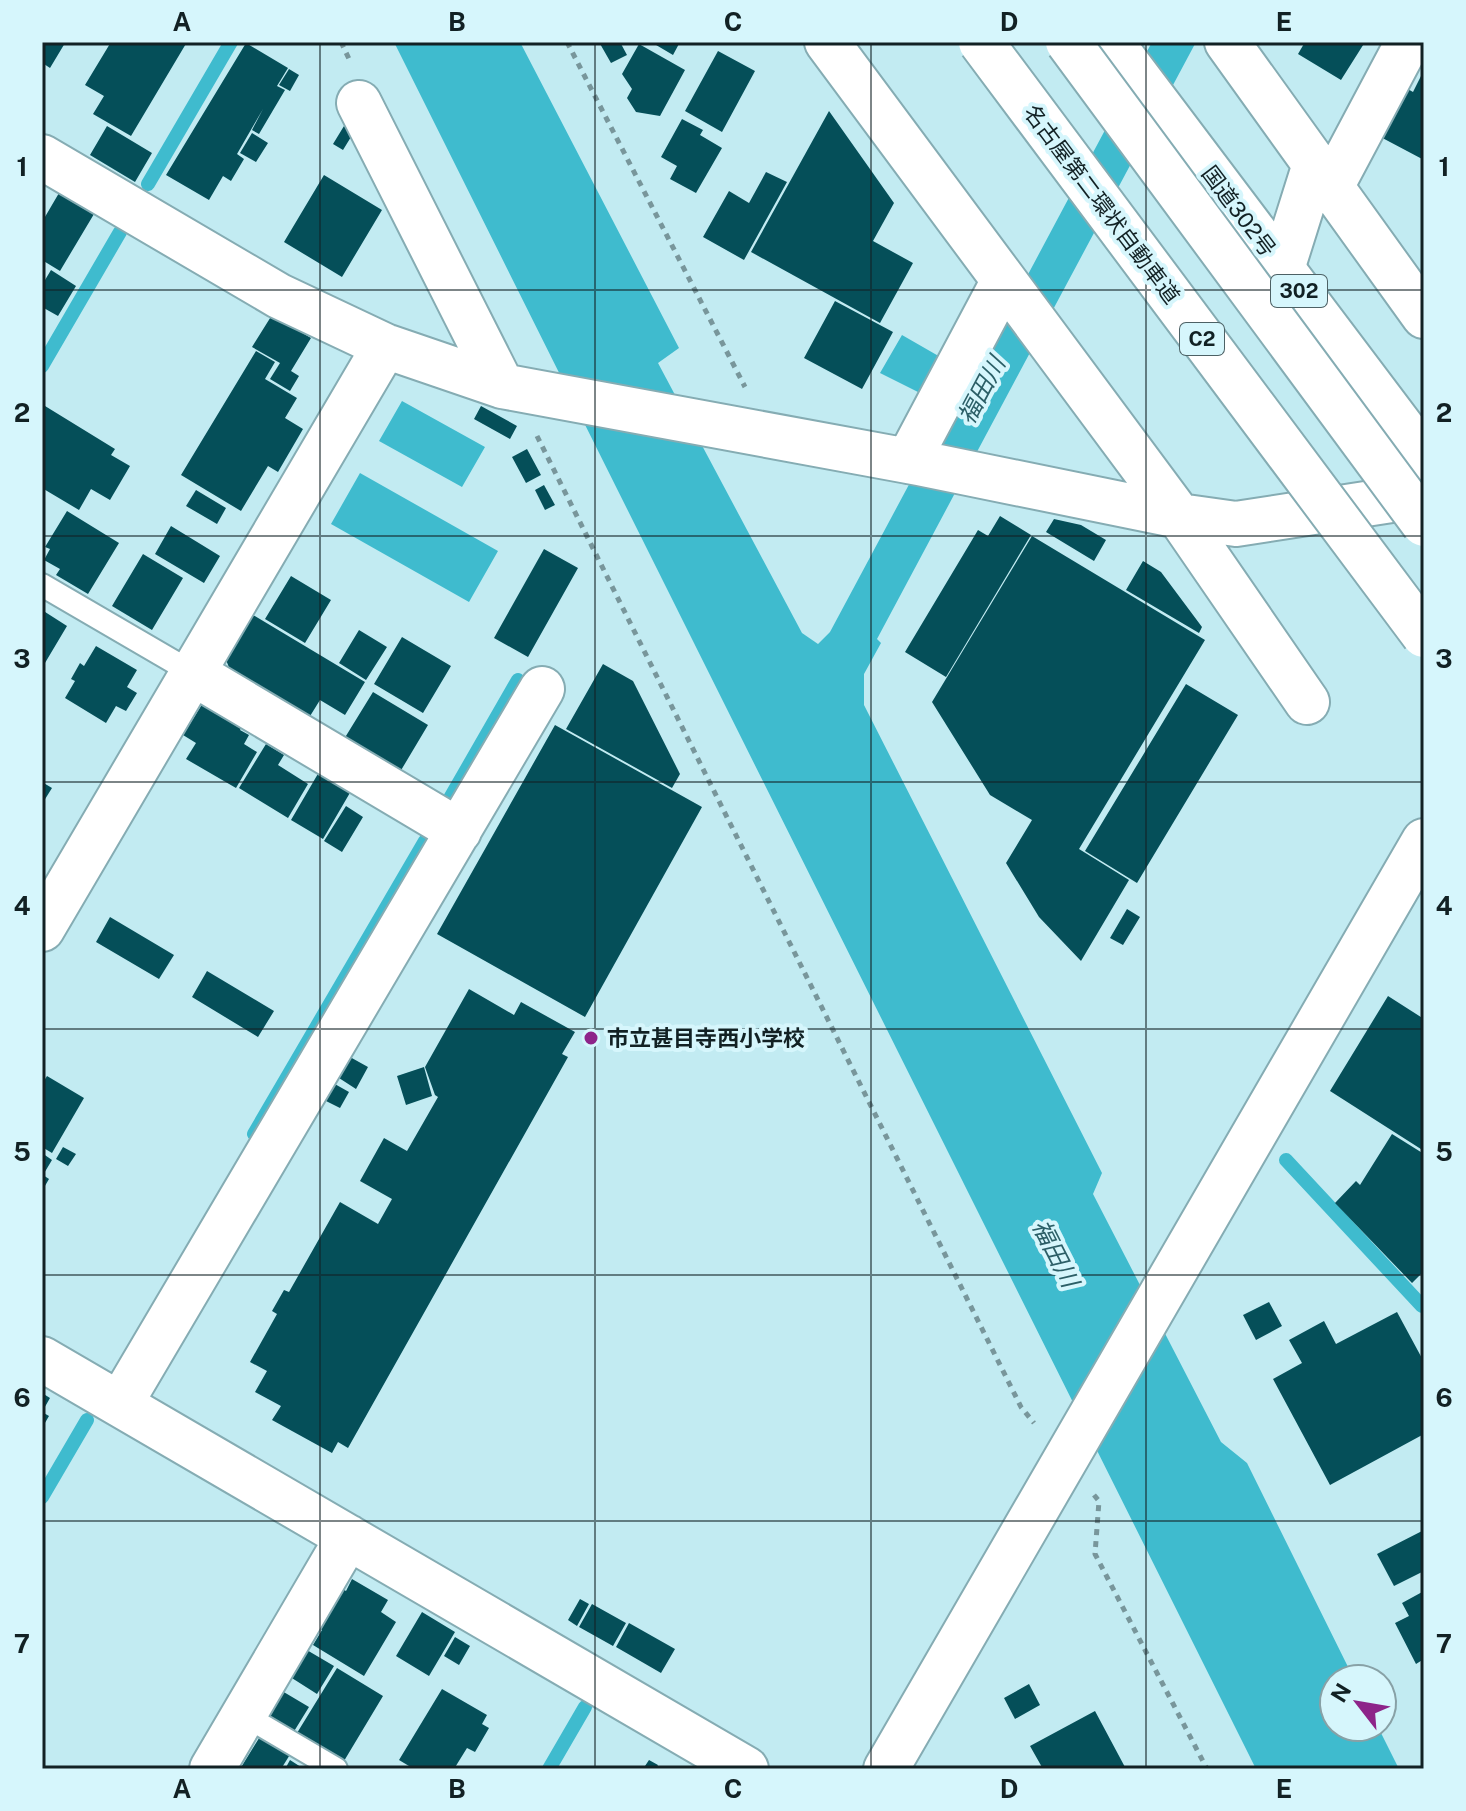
<svg xmlns="http://www.w3.org/2000/svg" width="1466" height="1811" viewBox="0 0 1466 1811" font-family="'Public Sans','Noto Sans JP',sans-serif">
	<rect width="100%" height="100%" fill="#c2ebf2"/>
	<path fill="#3fbbce" d="M394 42H520L679 348 658 363 802 633 818 644 830 632 950 408 880 373 902 335 942 358 977 370 1152 42H1196L877 639 881 643 864 674V705L1102 1173 1093 1194 1221 1442 1247 1463 1354 1679H1334V1727H1378L1399 1769H1256Z
		M402 401 485 447 462 487 379 441Z
		M360 473 498 551 469 602 331 524Z"/>
	<g fill="none" stroke-linecap="round" stroke-linejoin="round">
		<path stroke="#3fbbce" stroke-width="14" d="M148 184 231 42
			M42 366 120 232
			M449 800 518 680
			M254 1134 425 841
			M1286 1160 1422 1306
			M42 1497 87 1420
			M549 1769 585 1707"/>
	</g>
	<path fill="#054f59" d="M42 42 65 43 50 68 44 64 42 67Z
		M111 42H187L131 136 93 114 104 96 85 85Z
		M599 42H620L627 55 611 63Z
		M651 42H680L673 55Z
		M1305 42H1365L1341 80 1298 54Z
		M246 43 288 68 277 86 285 90 259 134 252 130 263 109 237 154 244 159 231 181 223 176 209 200 166 175Z
		M639 44 685 70 660 116 636 112 627 98 632 89 622 74Z
		M718 51 755 71 722 132 685 111Z
		M289 69 299 75 290 91 279 85Z
		M1424 70V160L1373 133 1399 84 1413 92Z
		M829 111 894 203 873 241 913 263 880 323 751 252Z
		M682 119 703 130 700 135 722 148 696 193 670 179 677 166 661 157Z
		M107 126 152 153 135 182 90 155Z
		M344 126 354 132 343 150 333 144Z
		M252 133 268 143 256 162 240 153Z
		M766 172 787 182 744 260 703 237 729 191 749 203Z
		M324 175 382 210 342 277 284 242Z
		M59 193 94 214 60 271 42 260V222Z
		M51 270 76 286 58 316 42 307V285Z
		M835 301 893 332 862 389 804 358Z
		M272 315 311 338 291 371 299 376 290 391 270 379 280 363 252 347Z
		M256 351 275 362 265 379 297 398 285 418 303 429 278 472 268 466 241 511 181 475Z
		M45 406 115 449 111 455 130 466 110 500 91 489 79 510 42 488V411Z
		M481 406 517 426 510 439 474 419Z
		M527 449 541 475 526 483 512 457Z
		M544 485 555 505 545 510 535 490Z
		M196 490 226 508 217 524 186 506Z
		M67 511 119 543 88 594 56 575 60 569 44 560 50 549 45 547Z
		M1000 516 1031 535 946 677 905 652 978 530 988 536Z
		M1054 519 1081 525 1106 540 1094 561 1046 532Z
		M171 526 220 556 204 583 155 554Z
		M1032 536 1205 640 1079 849 1129 880 1081 961 1039 917 1006 863 1032 820 990 795 932 702Z
		M544 549 578 568 528 657 494 638Z
		M143 554 183 578 152 630 112 606Z
		M1143 561 1161 572 1202 627 1199 633 1126 590Z
		M291 576 331 600 305 643 265 619Z
		M42 610 67 626 42 668Z
		M253 615 365 682 345 715 320 700 307 721 233 677 226 660Z
		M359 630 387 647 366 680 339 663Z
		M402 637 451 666 423 713 374 684Z
		M96 646 137 670 127 687 137 693 126 711 116 706 106 723 65 698 75 681 71 679 80 663 84 666Z
		M603 664 633 681 680 774 672 788 566 729Z
		M1186 684 1238 715 1137 883 1085 851Z
		M373 692 428 725 397 777 341 744Z
		M215 703 245 721 240 730 249 735 244 744 257 752 236 788 186 759 196 743 183 735 201 706Z
		M555 725 702 807 585 1017 437 934Z
		M266 744 284 755 278 765 308 784 288 818 239 788Z
		M319 772 351 791 323 839 291 820Z
		M42 782 52 788 42 804Z
		M346 806 363 817 342 852 324 841Z
		M1127 909 1140 917 1123 945 1110 938Z
		M110 917 174 955 159 979 96 942Z
		M207 971 274 1011 258 1037 192 997Z
		M469 989 514 1015 521 1002 575 1032 562 1054 568 1057 348 1448 338 1442 332 1453 272 1420 281 1406 255 1392 267 1371 250 1362 277 1314 272 1311 284 1290 289 1292 340 1202 378 1224 392 1199 360 1181 384 1138 407 1151 438 1097 435 1095 425 1067Z
		M1388 996 1424 1019V1151L1330 1091Z
		M350 1057 368 1067 356 1089 339 1078Z
		M424 1067 432 1096 406 1105 397 1076Z
		M47 1076 84 1098 52 1153 42 1147V1084Z
		M333 1083 349 1092 340 1108 324 1100Z
		M1392 1134 1424 1154V1271L1412 1283 1335 1203 1356 1181 1360 1185Z
		M63 1147 76 1154 68 1166 56 1159Z
		M42 1153 52 1160 43 1175 49 1179 42 1191Z
		M1269 1302 1282 1326 1256 1340 1243 1315Z
		M1397 1312 1424 1362V1434L1330 1485 1273 1379 1302 1363 1289 1340 1324 1321 1336 1344Z
		M42 1393 50 1398 42 1412 49 1416 42 1428Z
		M1424 1530V1571L1394 1586 1377 1554Z
		M352 1579 388 1600 381 1612 396 1622 364 1676 313 1645 322 1630 314 1625 338 1586 346 1591Z
		M1424 1591V1659L1416 1664 1395 1623 1409 1616 1402 1603Z
		M580 1599 589 1604 577 1626 568 1620Z
		M592 1604 626 1623 613 1646 579 1627Z
		M422 1612 455 1632 429 1676 396 1656Z
		M629 1623 675 1649 661 1673 616 1647Z
		M455 1637 470 1646 459 1665 444 1656Z
		M300 1646 334 1666 317 1694 284 1673Z
		M337 1668 383 1696 344 1761 297 1733Z
		M1029 1684 1040 1705 1015 1719 1004 1698Z
		M277 1688 309 1707 293 1733 261 1714Z
		M442 1689 487 1715 482 1724 489 1728 475 1752 467 1748 454 1769H414L399 1760Z
		M1095 1711 1126 1769H1043L1030 1746Z
		M261 1735 291 1753 281 1769H240Z
		M290 1760 304 1769H285Z
		M649 1760 658 1765 656 1769H643Z"/>
	<g fill="none" stroke-linecap="round" stroke-linejoin="round">
		<g stroke="#85acb3" stroke-width="26">
			<path id="lane" d="M42 585 193 673
				M244 1715 336 1769"/>
		</g>
		<g stroke="#85acb3" stroke-width="48">
			<path id="street" d="M827 42 1179 516 1307 702
				M1227 42 1424 316
				M359 103 502 386
				M42 157 279 296 385 346 502 386 919 463 1179 516 1236 524 1424 495
				M1331 187 1408 42
				M1282 269 1315 164
				M908 461 1003 282
				M193 673 459 831
				M42 929 385 346
				M42 1359 746 1769
				M120 1404 542 689
				M212 1769 348 1537"/>
		</g>
		<g stroke="#85acb3" stroke-width="48">
			<path id="secondary" d="M886 1769 1424 841"/>
		</g>
		<g stroke="#85acb3" stroke-width="48">
			<path id="highway" d="M1111 42 1424 457"/>
		</g>
		<path stroke="#78969b" stroke-width="5" stroke-dasharray="6 6" stroke-linecap="butt" d="M341 42 351 63
			M567 42 745 387
			M537 436 1021 1407 1034 1423
			M1094 1495 1099 1501 1095 1554 1207 1769"/>
		<use href="#lane" stroke="#fff" stroke-width="22"/>
		<use href="#street" stroke="#fff" stroke-width="44"/>
		<use href="#secondary" stroke="#fff" stroke-width="44"/>
		<use href="#highway" stroke="#fff" stroke-width="44"/>
		<g stroke="#85acb3" stroke-width="48" stroke-linecap="butt">
			<path id="highway-bridge" d="M981 42 1424 635
				M1068 42 1424 524"/>
		</g>
		<use href="#highway-bridge" stroke="#fff" stroke-width="44"/>
	</g>
	<path fill="none" stroke="#122124" stroke-width="2" stroke-opacity="0.55" d="M320 42V1769M595 42V1769M871 42V1769M1146 42V1769M42 290H1424M42 536H1424M42 782H1424M42 1029H1424M42 1275H1424M42 1521H1424"/>
	<circle fill="#8d2489" stroke="#d6f6fc" stroke-width="3" cx="591" cy="1038" r="8"/>
	<g text-anchor="middle" dominant-baseline="central" stroke-width="8" stroke-linejoin="round" paint-order="stroke">
		<g fill="#d6f6fc" stroke="#4d6165" stroke-width="2">
			<rect x="1271" y="275" width="56" height="32" rx="6"/>
			<rect x="1180" y="323" width="44" height="32" rx="6"/>
		</g>
		<g font-size="20" font-weight="bold" fill="#122124">
			<text x="1299" y="291">302</text>
			<text x="1202" y="339">C2</text>
		</g>
		<g font-size="22" fill="#122124" stroke="#d6f6fc">
			<text transform="translate(1102 204) rotate(53)">名古屋第二環状自動車道</text>
			<text transform="translate(1239 211) rotate(53)">国道302号</text>
		</g>
		<g font-size="22" font-weight="bold" fill="#122124" stroke="#d6f6fc" text-anchor="start">
			<text x="607" y="1038">市立甚目寺西小学校</text>
		</g>
		<g font-size="24" font-style="italic" fill="#2c5f67" stroke="#d6f6fc">
			<text transform="translate(981 390) rotate(-62)">福田川</text>
			<text transform="translate(1056 1253) rotate(63)">福田川</text>
		</g>
	</g>
	<rect width="1466" height="1811" fill="none" stroke="#d6f6fc" stroke-width="88"/>
	<g transform="translate(1358 1703) rotate(301)"><circle r="38" fill="#d6f6fc" stroke="#88a1a6" stroke-width="2"/>
	<path d="M0-6L14 30L0 20L-14 30Z" fill="#8d2489"/>
	<text y="-12" font-size="22" font-weight="bold" text-anchor="middle" fill="#122124">N</text>
	</g>
	<rect x="44" y="44" width="1378" height="1723" fill="none" stroke="#122124" stroke-width="3"/>
	<g font-size="26" text-anchor="middle" font-weight="bold" fill="#122124">
		<text x="182" y="31">A</text>
		<text x="457" y="31">B</text>
		<text x="733" y="31">C</text>
		<text x="1009" y="31">D</text>
		<text x="1284" y="31">E</text>
		<text x="22" y="176">1</text>
		<text x="1444" y="176">1</text>
		<text x="22" y="422">2</text>
		<text x="1444" y="422">2</text>
		<text x="22" y="668">3</text>
		<text x="1444" y="668">3</text>
		<text x="22" y="915">4</text>
		<text x="1444" y="915">4</text>
		<text x="22" y="1161">5</text>
		<text x="1444" y="1161">5</text>
		<text x="22" y="1407">6</text>
		<text x="1444" y="1407">6</text>
		<text x="22" y="1653">7</text>
		<text x="1444" y="1653">7</text>
		<text x="182" y="1798">A</text>
		<text x="457" y="1798">B</text>
		<text x="733" y="1798">C</text>
		<text x="1009" y="1798">D</text>
		<text x="1284" y="1798">E</text>
	</g>
</svg>
